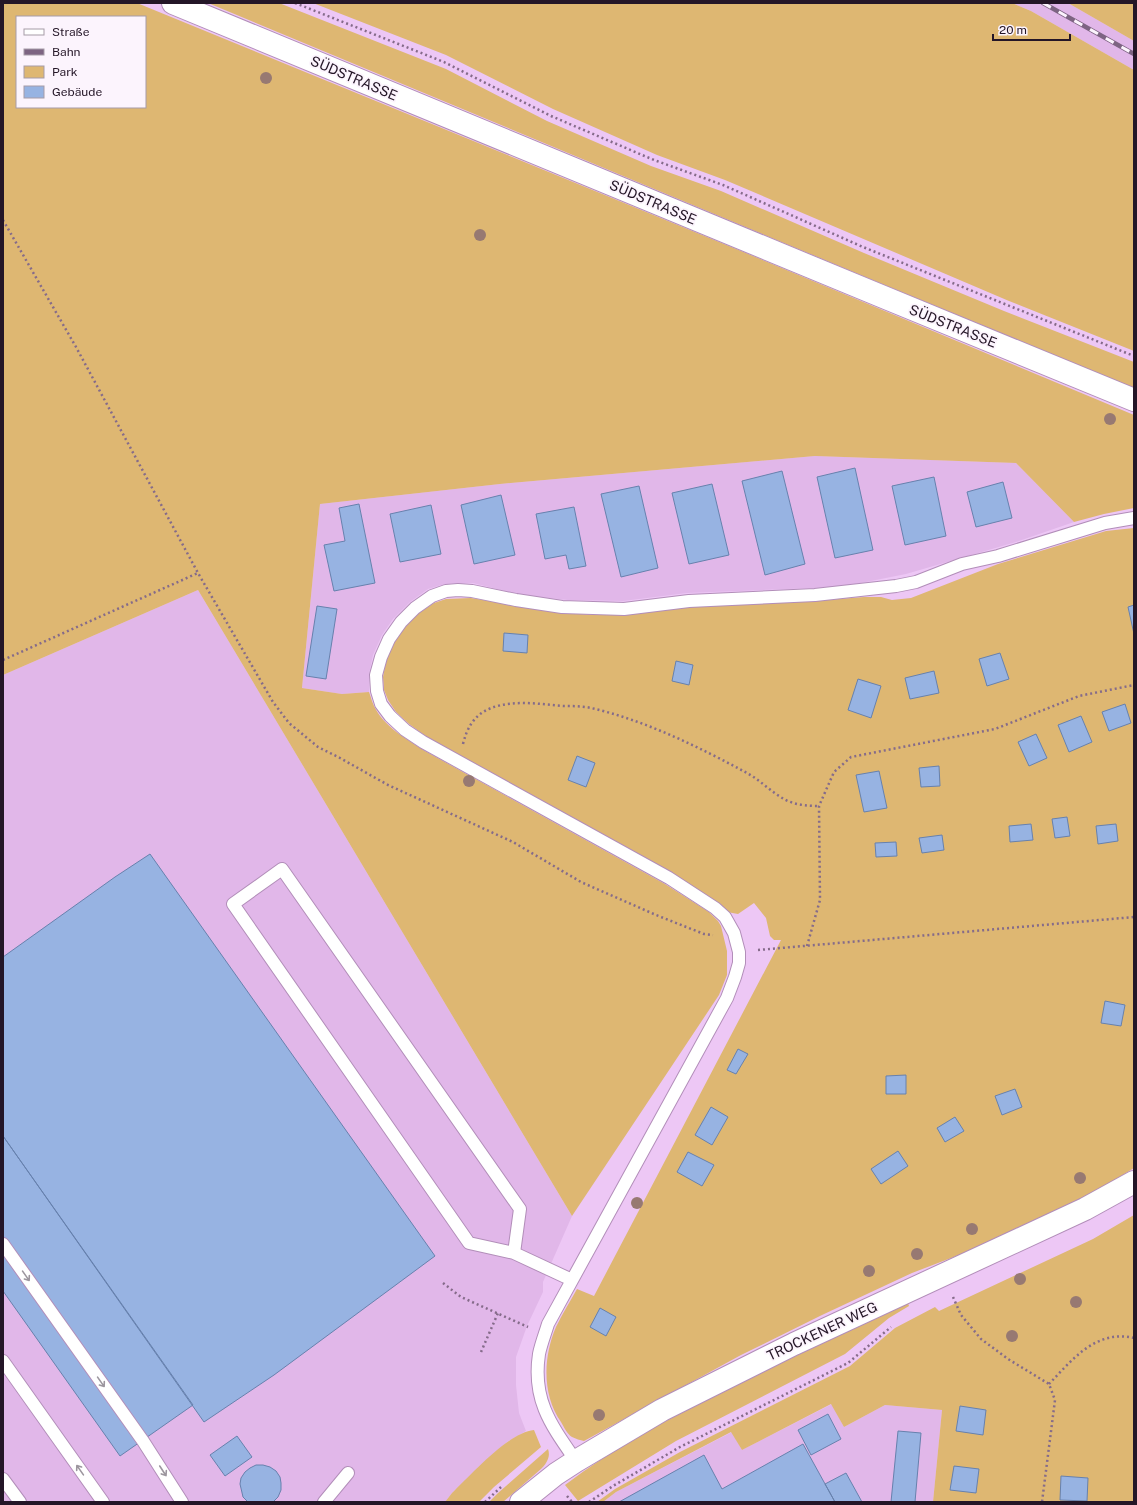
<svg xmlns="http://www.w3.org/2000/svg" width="1137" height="1505" viewBox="0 0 1137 1505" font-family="'Public Sans',sans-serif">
	<rect width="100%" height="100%" fill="#edc7f5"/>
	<path fill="#e1b7e9" d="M1012 3H1068L1134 41V70L1031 11Z
		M815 456 1016 463 1074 522 1016 542 906 574 841 587 687 593 623 601 568 600 521 595 473 583H454L441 585 428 589 410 602 393 619 382 635 373 655 369 674V692L342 694 302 688 320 504 500 484Z
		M198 590 572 1216 543 1282V1292L527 1326 516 1357V1385L519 1413 526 1431 507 1442 452 1493 445 1502H3V675Z
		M832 1404 844 1427 885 1405 942 1410 933 1502H603L616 1492 732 1432 742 1450Z"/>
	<path fill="#deb772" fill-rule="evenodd" d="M3 3H137L746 253 1134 415V508L1104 514 1074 522 1016 463 815 456 500 484 320 504 302 688 342 694 369 692C371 697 372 702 374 706 384 727 407 739 425 751L665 884 709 912 718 921 721 926 727 951V975L719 995 572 1216 198 590 3 675ZM17 17H145V107H17Z
		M208 3H279L446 69 547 121 651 166 721 191 864 253 1004 311 1134 362V388L887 286Z
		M313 3H1012L1031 11 1134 70V351L1009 301 725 180 657 155 553 109 446 55Z
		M1068 3H1134V41Z
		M1134 528V1168L1081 1201 985 1245 912 1273 822 1315 741 1355 584 1441C580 1440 576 1439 572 1437 567 1434 564 1427 561 1422 542 1395 543 1357 556 1327 562 1314 570 1302 577 1289L594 1296 781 940H774L770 936 766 918 754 903 738 914 727 912 720 904 672 873 427 737 409 724 396 712 388 700 384 690 383 677 386 660 393 644 405 627 419 613 434 603 446 599 471 598 560 613 599 615 624 614 689 606 814 601 864 597H881L892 600 911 598 998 564 1106 531Z
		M1134 1215V1502H933L942 1410 885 1405 844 1427 831 1404 742 1450 731 1432 616 1492 603 1502H597L615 1489 680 1452 850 1366 895 1328 935 1307 939 1311 1093 1239Z
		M908 1303 909 1306 889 1318 845 1354 676 1441 578 1501 565 1485C613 1448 668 1419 722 1392 784 1361 846 1332 908 1303Z
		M534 1430 541 1447 494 1487 479 1502H445L452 1493C471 1475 509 1432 534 1430Z
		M548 1449C551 1457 546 1464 541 1469L503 1502H489L498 1493Z"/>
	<path fill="#97b3e2" stroke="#6781ad" d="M855 468 873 550 835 558 817 477Z
		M782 471 805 564 765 575 742 481Z
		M934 477 946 536 905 545 892 486Z
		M1003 482 1012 518 976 527 967 492Z
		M712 484 729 555 689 564 672 493Z
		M639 486 658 568 621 577 601 494Z
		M501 495 515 555 474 564 461 505Z
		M359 504 375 583 334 591 324 545 345 541 339 508Z
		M431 505 441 554 400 562 390 514Z
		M574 507 586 566 569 569 566 555 545 559 536 514Z
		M1134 605V634L1128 607Z
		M317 606 337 609 326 679 306 676Z
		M504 633 528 635 527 653 503 651Z
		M1000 653 1009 679 987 686 979 659Z
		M676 661 693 665 689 685 672 681Z
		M934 671 939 693 910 699 905 678Z
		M858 679 881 686 871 718 848 710Z
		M1125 704 1131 723 1109 731 1102 712Z
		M1081 716 1092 742 1069 752 1058 725Z
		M1036 734 1047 758 1029 766 1018 742Z
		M577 756 595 763 586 787 568 780Z
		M939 766 940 786 921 787 919 768Z
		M879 771 887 808 864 812 856 775Z
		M1067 817 1070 836 1055 838 1052 819Z
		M1031 824 1033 840 1010 842 1009 826Z
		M1116 824 1118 841 1098 844 1096 826Z
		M942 835 944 850 922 853 919 838Z
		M896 842 897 856 876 857 875 843Z
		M150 854 435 1256 274 1375 204 1422 3 1136V957L115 877Z
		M1105 1001 1125 1005 1121 1026 1101 1023Z
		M738 1049 748 1054 736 1074 727 1070Z
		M906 1075V1094H886V1076Z
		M1015 1089 1022 1107 1002 1115 995 1096Z
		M711 1107 728 1117 712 1145 695 1135Z
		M955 1117 964 1131 945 1142 937 1128Z
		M3 1136 193 1405 120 1456 3 1291Z
		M898 1151 908 1166 881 1184 871 1169Z
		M688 1152 714 1165 702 1186 677 1172Z
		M600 1308 616 1317 606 1336 590 1327Z
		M960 1406 986 1410 983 1435 956 1431Z
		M828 1414 841 1439 811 1455 798 1430Z
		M898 1431 921 1433 915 1502H891Z
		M237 1436 252 1457 225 1476 210 1455Z
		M803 1444 835 1502H619L704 1455 722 1489Z
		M256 1465H263L270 1467 276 1471 280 1477 281 1483V1490L278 1497 273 1502H248L243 1497 240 1484 241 1478 245 1472 250 1468Z
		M954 1466 979 1469 976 1493 950 1490Z
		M846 1473 862 1502H835L825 1484Z
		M1061 1476 1088 1478 1087 1501 1060 1500Z"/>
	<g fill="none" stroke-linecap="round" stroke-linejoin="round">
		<g stroke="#b28eb9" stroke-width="14">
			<path id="service" d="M3 1244 143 1441 182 1502
				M514 1253 520 1209 282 869 233 904 469 1243 514 1253 572 1280
				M3 1361 103 1502
				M576 1461C551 1425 532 1400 539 1354 541 1344 545 1334 548 1324L727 998 735 977 739 963V952L734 933 725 917 715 908 669 878 423 742 405 730 390 716 381 704 377 691 376 675 381 657 389 639 401 622 415 608 432 596 446 591 458 590 472 591 516 600 562 607 624 609 689 601 815 595 896 586 916 582 962 564 998 556 1105 523 1134 518
				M3 1479 20 1502
				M324 1502 348 1473"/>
		</g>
		<g stroke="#b28eb9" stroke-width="24">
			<path id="minor" d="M173 3 881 296 1134 400
				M521 1502 556 1474 576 1461 662 1410 794 1344 1085 1209 1134 1182"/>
		</g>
		<path stroke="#856b8a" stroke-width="2.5" stroke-dasharray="2 3" stroke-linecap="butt" d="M295 3 444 62 551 116 654 160 723 185 863 247 1134 356
			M3 220 76 347 198 573 273 702 289 723 318 747 340 758 388 785 513 842 581 882 656 915 704 934 713 935
			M3 660 198 573
			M463 744C471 711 491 704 522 703 536 703 550 705 564 706 573 706 582 706 591 708 644 720 699 747 747 773 760 780 771 792 784 799 794 805 808 806 819 806
			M807 946 820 900 819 806 834 772 851 757 995 729 1079 696 1134 685
			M758 950 1134 917
			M443 1283 461 1297 528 1327
			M953 1297 961 1315 981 1339 1008 1359 1049 1384 1055 1400 1042 1502
			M481 1352 498 1313
			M1049 1384C1072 1360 1096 1329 1134 1338
			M567 1496 572 1502
			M485 1502 501 1487
			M589 1502 613 1486 680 1447 848 1363 891 1327"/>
		<use href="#service" stroke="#fff" stroke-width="12"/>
		<use href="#minor" stroke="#fff" stroke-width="22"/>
		<g stroke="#7d6482" stroke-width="4.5">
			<path id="rail" d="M1043 3 1134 54"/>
		</g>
		<use href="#rail" stroke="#fcf4fd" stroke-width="3" stroke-dasharray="9" stroke-linecap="butt"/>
	</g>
	<g fill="#977972">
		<circle cx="266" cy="78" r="6"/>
		<circle cx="480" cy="235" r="6"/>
		<circle cx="1110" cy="419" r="6"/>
		<circle cx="469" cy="781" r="6"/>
		<circle cx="1080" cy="1178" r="6"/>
		<circle cx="637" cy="1203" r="6"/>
		<circle cx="972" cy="1229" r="6"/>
		<circle cx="917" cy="1254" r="6"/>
		<circle cx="869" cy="1271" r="6"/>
		<circle cx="1020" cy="1279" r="6"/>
		<circle cx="1076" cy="1302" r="6"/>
		<circle cx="1012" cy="1336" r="6"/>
		<circle cx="599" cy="1415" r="6"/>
	</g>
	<defs><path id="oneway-shaft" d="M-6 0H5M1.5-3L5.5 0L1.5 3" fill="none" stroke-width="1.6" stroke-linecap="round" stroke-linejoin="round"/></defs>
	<g stroke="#9c969e">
		<use href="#oneway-shaft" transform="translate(26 1276) rotate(55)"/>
		<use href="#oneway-shaft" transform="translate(101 1382) rotate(55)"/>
		<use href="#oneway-shaft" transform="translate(80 1470) rotate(-125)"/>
		<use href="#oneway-shaft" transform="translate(163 1471) rotate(57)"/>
	</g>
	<g text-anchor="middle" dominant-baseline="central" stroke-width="3.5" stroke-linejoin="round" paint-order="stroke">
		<g font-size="14" fill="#241627" stroke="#fcf4fd">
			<text transform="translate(354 78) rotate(23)">SÜDSTRASSE</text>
			<text transform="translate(653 202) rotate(23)">SÜDSTRASSE</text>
			<text transform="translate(953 326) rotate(22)">SÜDSTRASSE</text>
			<text transform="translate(822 1331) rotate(-25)">TROCKENER WEG</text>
		</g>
	</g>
	<rect width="1137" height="1505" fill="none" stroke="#241627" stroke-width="8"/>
	<rect x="16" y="16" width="130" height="92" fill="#fcf4fd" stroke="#a69ba7"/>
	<rect x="24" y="29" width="20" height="6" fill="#ffffff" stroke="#a69ba7"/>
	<text x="52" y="36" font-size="12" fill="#241627">Straße</text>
	<rect x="24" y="49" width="20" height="6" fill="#7d6482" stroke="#a69ba7"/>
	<text x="52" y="56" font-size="12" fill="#241627">Bahn</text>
	<rect x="24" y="66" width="20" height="12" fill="#deb772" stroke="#a69ba7"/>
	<text x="52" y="76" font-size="12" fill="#241627">Park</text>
	<rect x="24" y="86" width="20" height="12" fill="#97b3e2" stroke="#a69ba7"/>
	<text x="52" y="96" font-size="12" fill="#241627">Gebäude</text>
	<path d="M993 34v6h77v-6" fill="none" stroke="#241627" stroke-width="2"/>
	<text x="999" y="34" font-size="12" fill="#241627" stroke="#fcf4fd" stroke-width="3" paint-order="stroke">20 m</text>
</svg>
